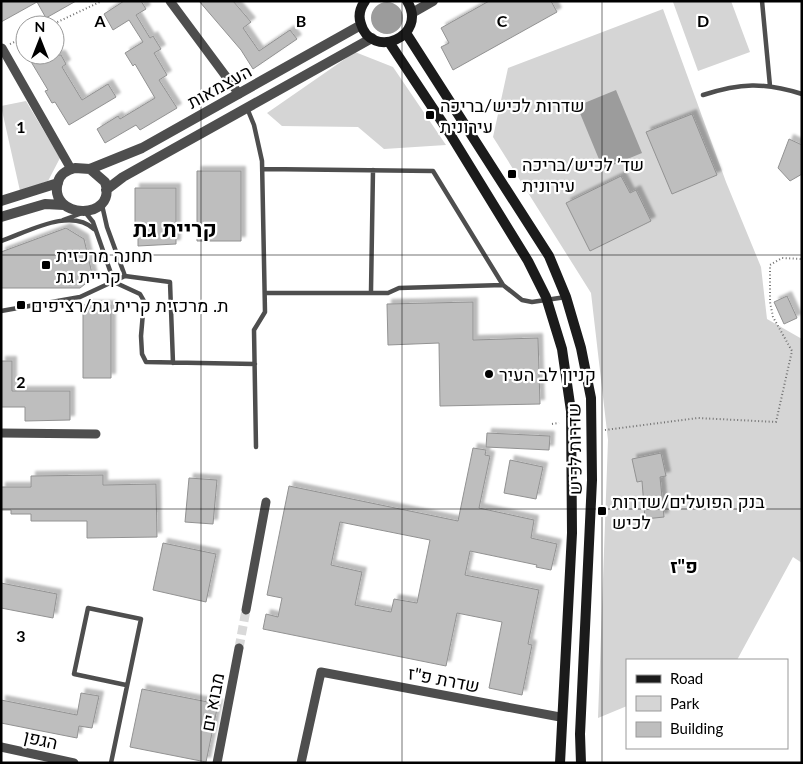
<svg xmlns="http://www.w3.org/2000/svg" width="803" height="764" viewBox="0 0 803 764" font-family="Lato,Heebo,sans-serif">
	<defs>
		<filter id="shadow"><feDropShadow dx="4.5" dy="-4.5" stdDeviation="1" flood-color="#0004"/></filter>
	</defs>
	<rect width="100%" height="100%" fill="#fff"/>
	<path fill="#d5d5d5" d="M731 1 750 52 698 71 673 2Z
		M663 9 726 182 761 267 767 319 802 339V563L793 557 737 660H627V706L598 718 608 440 591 293 493 137 508 68Z
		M355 52 393 67 446 145 384 149 358 127 282 126 267 113Z
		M26 101 60 158 48 181 20 191 1 106Z"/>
	<path fill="#9c9c9c" d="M371 18a16 16 0 1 1 32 0a16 16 0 1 1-32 0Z
		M616 90 642 153 603 169 577 106Z"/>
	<path fill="#bebebe" stroke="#929292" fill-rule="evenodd" filter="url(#shadow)" d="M1 1H76L46 18 37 2 1 22Z
		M124 1H141L146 9 136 15 150 38 153 36 161 49 154 53 167 75 159 80 177 108 140 130 136 125 105 143 97 129 118 116 120 119 155 98 135 64 133 66 125 53 143 42 129 20 113 30 104 14Z
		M199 1H233L251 22 243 28 259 51 290 30 297 39 253 69 241 50Z
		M489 1H551L557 12 453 70 441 47 449 43 441 28Z
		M27 55H61L66 64 62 67 82 100 108 84 116 97 69 125 55 102 52 103 45 91 48 90Z
		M692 114 717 175 672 194 646 132Z
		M789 139 802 145V174L790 181 778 168Z
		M197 171H241V241H197Z
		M621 176 630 193 636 190 651 221 590 251 566 203Z
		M135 188H176V244L138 246V231H135Z
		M66 228 84 239 93 278 80 288H1V252Z
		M787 296 797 318 784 324 774 302Z
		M473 302V340L538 338 540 404 440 406 439 343 388 345 387 304Z
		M83 305H111V378H83Z
		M1 361H12V391H70V420L25 421V407H1Z
		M487 433 550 436 549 450 486 447Z
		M473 448 486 450 485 455 490 456 479 508 534 520 531 538 557 544 551 570 536 567 537 565 470 551 465 575 539 590 528 644 532 645 522 695 489 688 502 622 457 613 446 666 263 629 266 614 278 617 282 598 267 595 289 486 458 521ZM340 522 430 540 417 603 394 599 391 612 355 605 362 572 331 565Z
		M661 453 666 476 660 477 664 517 645 519 642 481 637 482 632 459Z
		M510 460 543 467 536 499 504 493Z
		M103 475V485L156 484 157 537 87 538V521H31V514H11V510H1V487H31V476Z
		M189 478 217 480 213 524 185 522Z
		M163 543 216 554 206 602 153 590Z
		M1 583 57 594 53 618 1 608Z
		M142 689 218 704 206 762 130 747Z
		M81 693 99 696 92 728 79 726 77 738 1 723V700L77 715Z"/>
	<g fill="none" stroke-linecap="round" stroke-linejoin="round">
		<path stroke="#d9d9d9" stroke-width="9" stroke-dasharray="9 4.5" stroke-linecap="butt" d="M239 648 246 610"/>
		<path stroke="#707070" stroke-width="2" stroke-dasharray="1 2.5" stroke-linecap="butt" d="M51 25 102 1
			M10 44 25 37
			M552 424 559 423
			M605 430 698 418 776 422 792 351 773 317 770 302V265L782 258 802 259"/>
		<path stroke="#4e4e4e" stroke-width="4.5" d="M762 1 770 86
			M703 95C740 83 764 82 802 94
			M247 108 254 125 262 161 265 312 254 330 256 447
			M263 169 433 171 503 285 522 300 532 302 566 297
			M102 205 107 227 125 276 170 282 173 363
			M63 220 85 212 93 222 114 282 140 294 144 301 141 336 142 354 146 362 255 364
			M1 241C28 232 70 207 94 229
			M371 291 373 170
			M265 293H388L399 288 503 285
			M1 311 80 297 125 276
			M111 763 141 619 88 608 74 674 126 685"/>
		<path stroke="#4e4e4e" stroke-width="9" d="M170 1 239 94
			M2 48 71 169
			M1 433 96 434
			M246 610 266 502
			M1 747 74 763
			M217 763 239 648
			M301 763 321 672 560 717"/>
		<path stroke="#4e4e4e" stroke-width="10" d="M412 13 433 1
			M75 168 90 169 105 182C118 222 47 219 58 182 60 174 67 170 75 168Z
			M90 169 142 148 361 25
			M106 190 123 177 372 38
			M1 201 58 183
			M1 217 45 204 64 205"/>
		<path stroke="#1b1b1b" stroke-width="10" d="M365 1C360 8 358 16 361 24 371 60 429 37 407 1
			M406 33 549 256 566 297 581 348 591 398 592 480 580 734 581 763
			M389 42 450 134 528 261 546 297 562 349 571 411 572 533 560 763"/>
	</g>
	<path fill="none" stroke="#000" stroke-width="1" stroke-opacity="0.55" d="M201 1V763M402 1V763M602 1V763M1 255H802M1 509H802"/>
	<g fill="#000" stroke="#fff" stroke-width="2">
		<rect x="425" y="110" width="10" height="10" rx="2.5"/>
		<rect x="507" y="169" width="10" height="10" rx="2.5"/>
		<rect x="41" y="260" width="10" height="10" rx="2.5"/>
		<rect x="16" y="300" width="10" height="10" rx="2.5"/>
		<circle cx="489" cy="374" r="5"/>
		<rect x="597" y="506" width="10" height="10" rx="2.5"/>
	</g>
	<g text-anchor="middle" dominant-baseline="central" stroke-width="4.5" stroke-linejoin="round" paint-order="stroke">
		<g font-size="18" fill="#000" stroke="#fff">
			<text transform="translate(219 86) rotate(-29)">העצמאות</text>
			<text transform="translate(574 449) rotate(-91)">שדרות לכיש</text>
			<text transform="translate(444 679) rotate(11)">שדרת פ"ז</text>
			<text transform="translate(212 702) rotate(-79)">מבוא ים</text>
			<text transform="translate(41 739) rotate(13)">הגפן</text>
		</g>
		<g font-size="18" fill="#000" stroke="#fff" text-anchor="start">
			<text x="440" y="105">שדרות לכיש/בריכה<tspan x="440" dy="21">עירונית</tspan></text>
			<text x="522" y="164">שד׳ לכיש/בריכה<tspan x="522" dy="21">עירונית</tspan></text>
			<text x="56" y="255">תחנה מרכזית<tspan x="56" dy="21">קריית גת</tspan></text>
			<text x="31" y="305">ת. מרכזית קרית גת/רציפים</text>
			<text x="499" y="374">קניון לב העיר</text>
			<text x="612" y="501">בנק הפועלים/שדרות<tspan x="612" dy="21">לכיש</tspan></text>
		</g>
		<g font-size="19" font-weight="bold" fill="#000" stroke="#fff">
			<text x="684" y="565">פ"ז</text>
		</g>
		<g font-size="22" font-weight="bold" fill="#000" stroke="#fff">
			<text x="175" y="228">קריית גת</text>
		</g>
	</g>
	<g font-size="16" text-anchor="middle" font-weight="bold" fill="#000" stroke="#fff" stroke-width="4.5" stroke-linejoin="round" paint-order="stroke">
		<text x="100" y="27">A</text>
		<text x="301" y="27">B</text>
		<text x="502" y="27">C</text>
		<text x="703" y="27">D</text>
		<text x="21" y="133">1</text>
		<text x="21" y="388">2</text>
		<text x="21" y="642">3</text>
	</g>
	<rect width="803" height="764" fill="none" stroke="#000000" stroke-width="5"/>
	<rect x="626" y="659" width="162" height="90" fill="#ffffff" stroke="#999999"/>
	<rect x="636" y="675" width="25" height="8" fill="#1b1b1b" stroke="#999999"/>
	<text x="670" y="684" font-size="15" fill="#000000">Road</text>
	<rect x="636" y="696" width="25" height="15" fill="#d5d5d5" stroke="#999999"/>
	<text x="670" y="709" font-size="15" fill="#000000">Park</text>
	<rect x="636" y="722" width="25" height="15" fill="#bebebe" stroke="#999999"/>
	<text x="670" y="734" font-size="15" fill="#000000">Building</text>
	<g transform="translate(40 40)"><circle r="24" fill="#ffffff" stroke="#999999"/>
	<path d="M0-4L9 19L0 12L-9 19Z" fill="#000000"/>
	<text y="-8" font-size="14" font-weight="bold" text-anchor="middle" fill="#000000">N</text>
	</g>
</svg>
